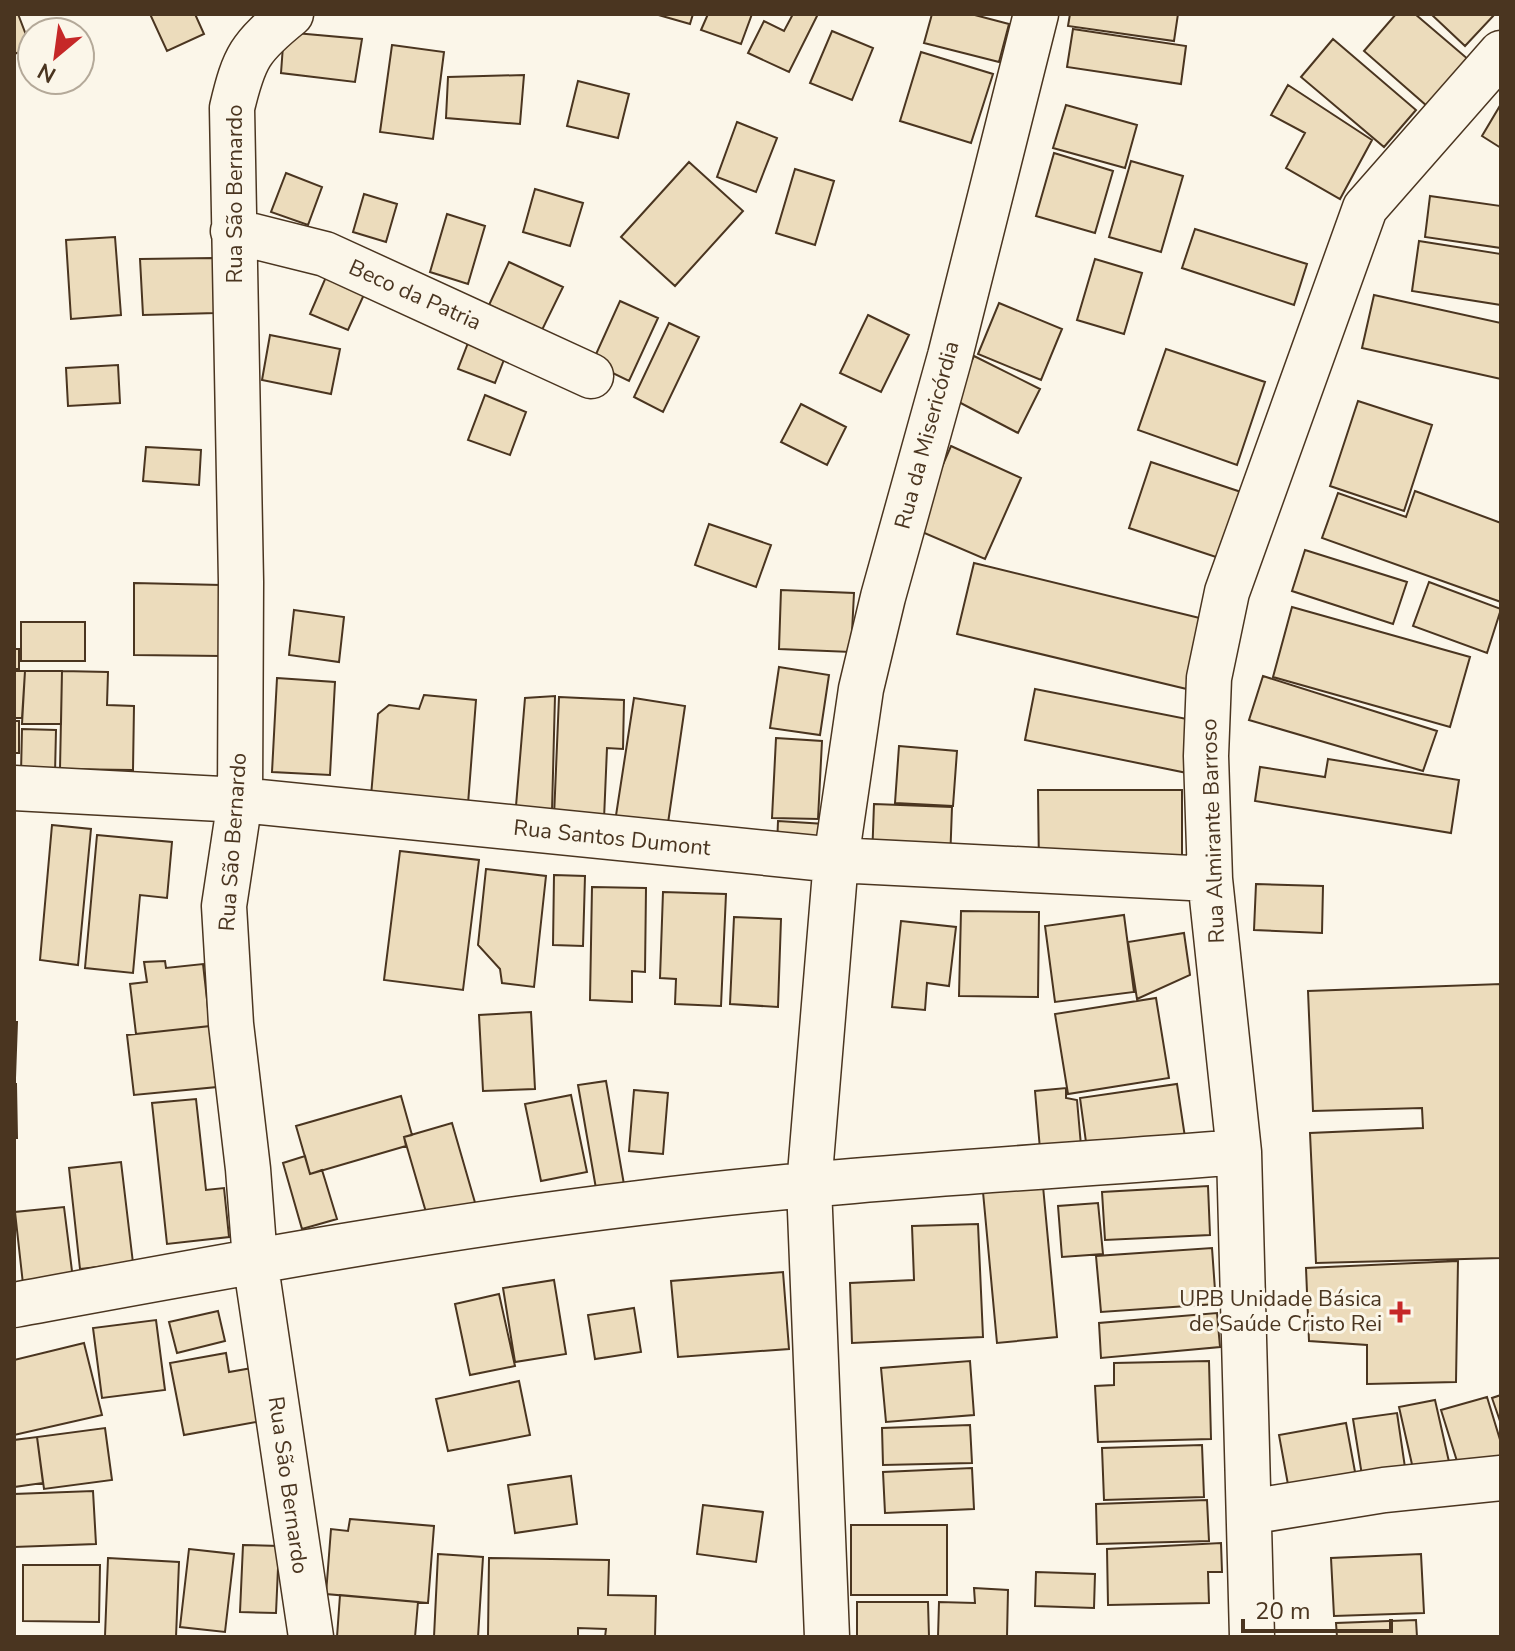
<svg xmlns="http://www.w3.org/2000/svg" width="1515" height="1651" viewBox="0 0 1515 1651" font-family="'Nunito Sans',sans-serif">
	<rect width="100%" height="100%" fill="#fbf6e9"/>
	<path fill="#ecdcbc" stroke="#4a3520" stroke-width="2" d="M14 14H18L31 48 14 54Z
		M150 14H195L204 34 167 51Z
		M655 14H693L690 24Z
		M708 14H752L741 44 701 30Z
		M793 14H818L789 72 748 53 764 21 784 31Z
		M932 14H971L1009 24 999 62 924 43Z
		M1070 14H1178L1174 41 1068 26Z
		M1396 14H1415L1476 66 1435 113 1364 51Z
		M1431 14H1495L1465 46Z
		M1073 29 1186 46 1181 84 1067 67Z
		M832 31 873 48 852 100 810 83Z
		M284 32 362 39 355 82 281 73Z
		M1333 39 1416 110 1384 147 1301 77Z
		M392 45 444 52 433 139 380 132Z
		M921 52 993 74 971 143 900 121Z
		M524 75 520 124 446 118 448 77Z
		M578 81 629 94 618 138 567 126Z
		M1288 85 1372 140 1340 199 1286 168 1305 133 1271 115Z
		M1501 104V148L1482 136Z
		M1066 105 1137 125 1125 168 1053 148Z
		M737 122 777 138 756 192 717 177Z
		M1054 153 1113 171 1095 233 1036 216Z
		M1131 161 1183 176 1161 252 1109 237Z
		M689 162 743 211 675 286 621 237Z
		M795 169 834 181 815 245 776 233Z
		M286 173 322 187 308 225 271 212Z
		M535 189 583 203 570 246 523 232Z
		M364 194 397 204 386 242 353 232Z
		M1430 196 1501 206V248L1425 237Z
		M447 214 485 226 468 284 430 272Z
		M1195 229 1307 264 1294 305 1182 268Z
		M115 237 121 315 71 319 66 240Z
		M1419 241 1501 254V305L1412 291Z
		M213 258 216 313 143 315 140 259Z
		M1095 259 1142 273 1124 334 1077 320Z
		M509 262 563 287 542 330 489 305Z
		M329 270 367 288 348 330 310 314Z
		M1374 295 1501 323V379L1362 348Z
		M620 301 658 318 629 381 592 363Z
		M999 303 1062 329 1041 380 978 354Z
		M868 315 909 335 881 392 840 373Z
		M669 323 699 337 663 412 634 397Z
		M473 330 510 344 495 383 458 369Z
		M270 335 340 349 331 394 262 380Z
		M1166 349 1265 382 1237 465 1138 430Z
		M974 356 1040 389 1018 433 953 399Z
		M118 365 120 403 68 406 66 368Z
		M485 395 526 412 510 455 468 440Z
		M1358 401 1432 425 1404 511 1330 486Z
		M801 404 846 427 827 465 781 442Z
		M951 446 1021 478 985 559 915 529Z
		M146 447 201 450 199 485 143 481Z
		M1151 462 1250 495 1228 561 1129 528Z
		M1415 491 1501 523V602L1322 538 1338 493 1406 517Z
		M709 524 771 545 756 587 695 565Z
		M1305 550 1407 582 1393 624 1292 591Z
		M974 563 1212 621 1195 691 957 634Z
		M1429 582 1501 609 1487 653 1413 626Z
		M134 583 221 585V656L134 655Z
		M781 590 854 593 851 652 779 649Z
		M1292 607 1470 657 1450 727 1273 677Z
		M294 610 344 617 339 662 289 655Z
		M21 622H85V661H21Z
		M14 649H19V669H14Z
		M779 667 829 675 820 735 770 728Z
		M14 671H25L22 718H14Z
		M25 671H62L61 724H22Z
		M62 671 108 672 107 705 134 706 133 770 60 769Z
		M1263 676 1437 731 1423 771 1249 720Z
		M277 678 335 682 330 775 272 772Z
		M1035 689 1197 721 1187 773 1025 740Z
		M424 695 476 700 468 804 371 796 378 714 389 705 419 709Z
		M555 696 552 811 516 806 525 698Z
		M559 697 624 700 623 749 607 748 604 819 554 817Z
		M634 698 685 706 667 830 615 822Z
		M14 721H19V753H14Z
		M22 729 56 730 55 774 21 773Z
		M776 738 822 741 818 819 772 818Z
		M899 746 957 751 953 806 895 803Z
		M1328 759 1459 780 1451 833 1255 801 1260 767 1325 777Z
		M1038 790H1182V868L1039 869Z
		M874 804 952 807 950 862 872 859Z
		M778 821 825 824 823 851 777 848Z
		M52 825 91 829 78 965 40 960Z
		M97 835 172 842 167 898 140 895 133 973 85 968Z
		M400 851 479 860 463 990 384 980Z
		M486 869 546 876 534 987 502 983 500 969 478 945Z
		M554 875 585 876 583 946 553 945Z
		M1256 884 1323 886 1322 933 1254 930Z
		M592 887 646 888 645 972 632 971V1002L590 1000Z
		M663 892 726 894 721 1006 675 1004 676 979 660 978Z
		M961 911 1039 912 1038 997 959 996Z
		M1124 915 1134 992 1055 1002 1045 926Z
		M734 917 781 919 778 1007 730 1004Z
		M901 921 956 927 949 986 927 983 925 1010 892 1007Z
		M1184 933 1190 975 1137 999 1128 942Z
		M165 961 166 968 203 964 210 1026 136 1034 130 984 147 982 144 962Z
		M1501 984V1258L1316 1263 1310 1133 1423 1128 1422 1108 1313 1111 1308 991Z
		M1156 998 1169 1078 1068 1094 1055 1014Z
		M531 1012 535 1089 483 1091 479 1015Z
		M14 1022H17L15 1078H14Z
		M210 1026 217 1087 134 1095 127 1035Z
		M606 1081 626 1196 598 1200 578 1085Z
		M14 1084H16L17 1138H14Z
		M1177 1084 1186 1144 1088 1157 1080 1098Z
		M1066 1088V1098L1077 1100 1082 1157 1041 1161 1035 1091Z
		M634 1090 668 1093 663 1154 629 1151Z
		M571 1095 587 1172 541 1181 525 1104Z
		M401 1096 412 1135 404 1137 406 1146 310 1174 296 1126Z
		M196 1099 206 1190 224 1188 229 1237 167 1244 152 1103Z
		M452 1123 476 1206 428 1219 404 1137Z
		M305 1156 310 1174 322 1170 337 1219 302 1229 283 1163Z
		M121 1162 133 1263 80 1269 69 1168Z
		M1043 1186 1057 1337 997 1343 983 1192Z
		M1208 1186 1210 1235 1105 1240 1102 1192Z
		M1098 1203 1103 1254 1062 1257 1058 1206Z
		M64 1207 73 1279 23 1284 15 1212Z
		M978 1224 983 1337 852 1343 850 1283 914 1280 912 1226Z
		M1212 1248 1216 1304 1101 1312 1096 1256Z
		M1458 1261 1456 1382 1367 1384V1345L1309 1341 1306 1268Z
		M783 1272 789 1349 678 1357 671 1281Z
		M554 1280 566 1354 515 1362 503 1288Z
		M499 1294 515 1366 470 1375 455 1304Z
		M634 1308 641 1352 595 1359 588 1315Z
		M218 1311 225 1341 177 1353 169 1322Z
		M1217 1313 1220 1347 1101 1358 1099 1323Z
		M156 1320 165 1390 102 1398 93 1328Z
		M84 1343 102 1415 14 1435V1360Z
		M226 1353 229 1372 252 1368 262 1421 184 1435 170 1363Z
		M970 1361 974 1415 886 1422 881 1368Z
		M1209 1361 1211 1439 1098 1442 1095 1386 1114 1385V1363Z
		M519 1381 530 1435 448 1451 436 1399Z
		M1501 1395V1424L1492 1398Z
		M1487 1397 1501 1443V1463L1461 1474 1441 1410Z
		M1435 1400 1452 1475 1416 1482 1399 1407Z
		M1397 1413 1407 1481 1364 1488 1353 1419Z
		M1346 1423 1358 1488 1291 1501 1279 1435Z
		M970 1425 972 1463 883 1465 882 1428Z
		M105 1428 112 1480 44 1489 37 1437Z
		M37 1437 43 1483 14 1487V1440Z
		M1202 1445 1204 1497 1104 1500 1102 1448Z
		M972 1468 974 1509 885 1513 883 1472Z
		M571 1476 577 1524 515 1533 508 1485Z
		M93 1491 96 1544 14 1547V1494Z
		M1207 1500 1209 1541 1097 1544 1096 1504Z
		M703 1505 763 1512 756 1562 697 1554Z
		M350 1519 434 1526 428 1603 326 1594 331 1529 348 1531Z
		M851 1525H947V1595H851Z
		M1221 1543 1222 1572H1208L1209 1603 1108 1605 1107 1549Z
		M243 1545 279 1546 276 1613 240 1612Z
		M189 1549 234 1554 225 1632 180 1627Z
		M438 1554 483 1557 478 1637H434Z
		M1421 1554 1424 1613 1334 1616 1331 1558Z
		M108 1558 179 1562 176 1637 105 1636Z
		M489 1558 609 1560 608 1595 656 1596 655 1637H605L606 1629 578 1628V1637H488Z
		M23 1565H100L99 1622 23 1621Z
		M1036 1572 1095 1574 1094 1608 1035 1606Z
		M974 1588 1008 1590 1007 1637H938L939 1602 975 1603Z
		M340 1595 418 1602 415 1637H337Z
		M857 1602H928L929 1637H857Z
		M1416 1620 1417 1637H1337L1336 1623Z"/>
	<g fill="none" stroke-linecap="round" stroke-linejoin="round">
		<g stroke="#4a3520" stroke-width="47">
			<path id="street" d="M291 14C250 47 244 57 232 108L241 582 240 800 224 906 231 1024 248 1169 255 1260 311 1637
				M233 231 325 254 591 376
				M14 788 240 800 836 860 1210 879
				M14 1305C221 1267 429 1228 639 1203 838 1178 1039 1168 1239 1152
				M1249 1512 1384 1490 1501 1478
				M827 1637 809 1186 836 860 861 689 883 597 950 356 1036 14
				M1252 1637 1239 1152 1210 879 1206 756 1209 678 1227 592 1365 208 1501 53"/>
		</g>
		<use href="#street" stroke="#fbf6e9" stroke-width="44"/>
	</g>
	<path fill="#c62828" stroke="#fbf6e9" stroke-width="3" d="M1396 1300h8v8h8v8h-8v8h-8v-8h-8v-8h8z"/>
	<g text-anchor="middle" dominant-baseline="central" stroke-width="6" stroke-linejoin="round" paint-order="stroke">
		<g font-size="22" fill="#4a3520" stroke="#fbf6e9">
			<text transform="translate(235 194) rotate(-90)">Rua São Bernardo</text>
			<text transform="translate(415 295) rotate(24)">Beco da Patria</text>
			<text transform="translate(927 435) rotate(-75)">Rua da Misericórdia</text>
			<text transform="translate(1213 831) rotate(-92)">Rua Almirante Barroso</text>
			<text transform="translate(612 838) rotate(6)">Rua Santos Dumont</text>
			<text transform="translate(233 842) rotate(-86)">Rua São Bernardo</text>
			<text transform="translate(288 1485) rotate(82)">Rua São Bernardo</text>
		</g>
		<g font-size="22" fill="#4a3520" stroke="#fbf6e9" text-anchor="end">
			<text x="1382" y="1299">UPB Unidade Básica<tspan x="1382" dy="25">de Saúde Cristo Rei</tspan></text>
		</g>
	</g>
	<rect width="1515" height="1651" fill="none" stroke="#4a3520" stroke-width="32"/>
	<g transform="translate(56 56) rotate(209)"><circle r="38" fill="#fbf6e9" stroke="#b4a999" stroke-width="2"/>
	<path d="M0-6L14 30L0 20L-14 30Z" fill="#c62828"/>
	<text y="-12" font-size="22" font-weight="bold" text-anchor="middle" fill="#4a3520">N</text>
	</g>
	<path d="M1243 1619v12h148v-12" fill="none" stroke="#4a3520" stroke-width="4"/>
	<text x="1255" y="1619" font-size="24" fill="#4a3520" stroke="#fbf6e9" stroke-width="6" paint-order="stroke">20 m</text>
</svg>
